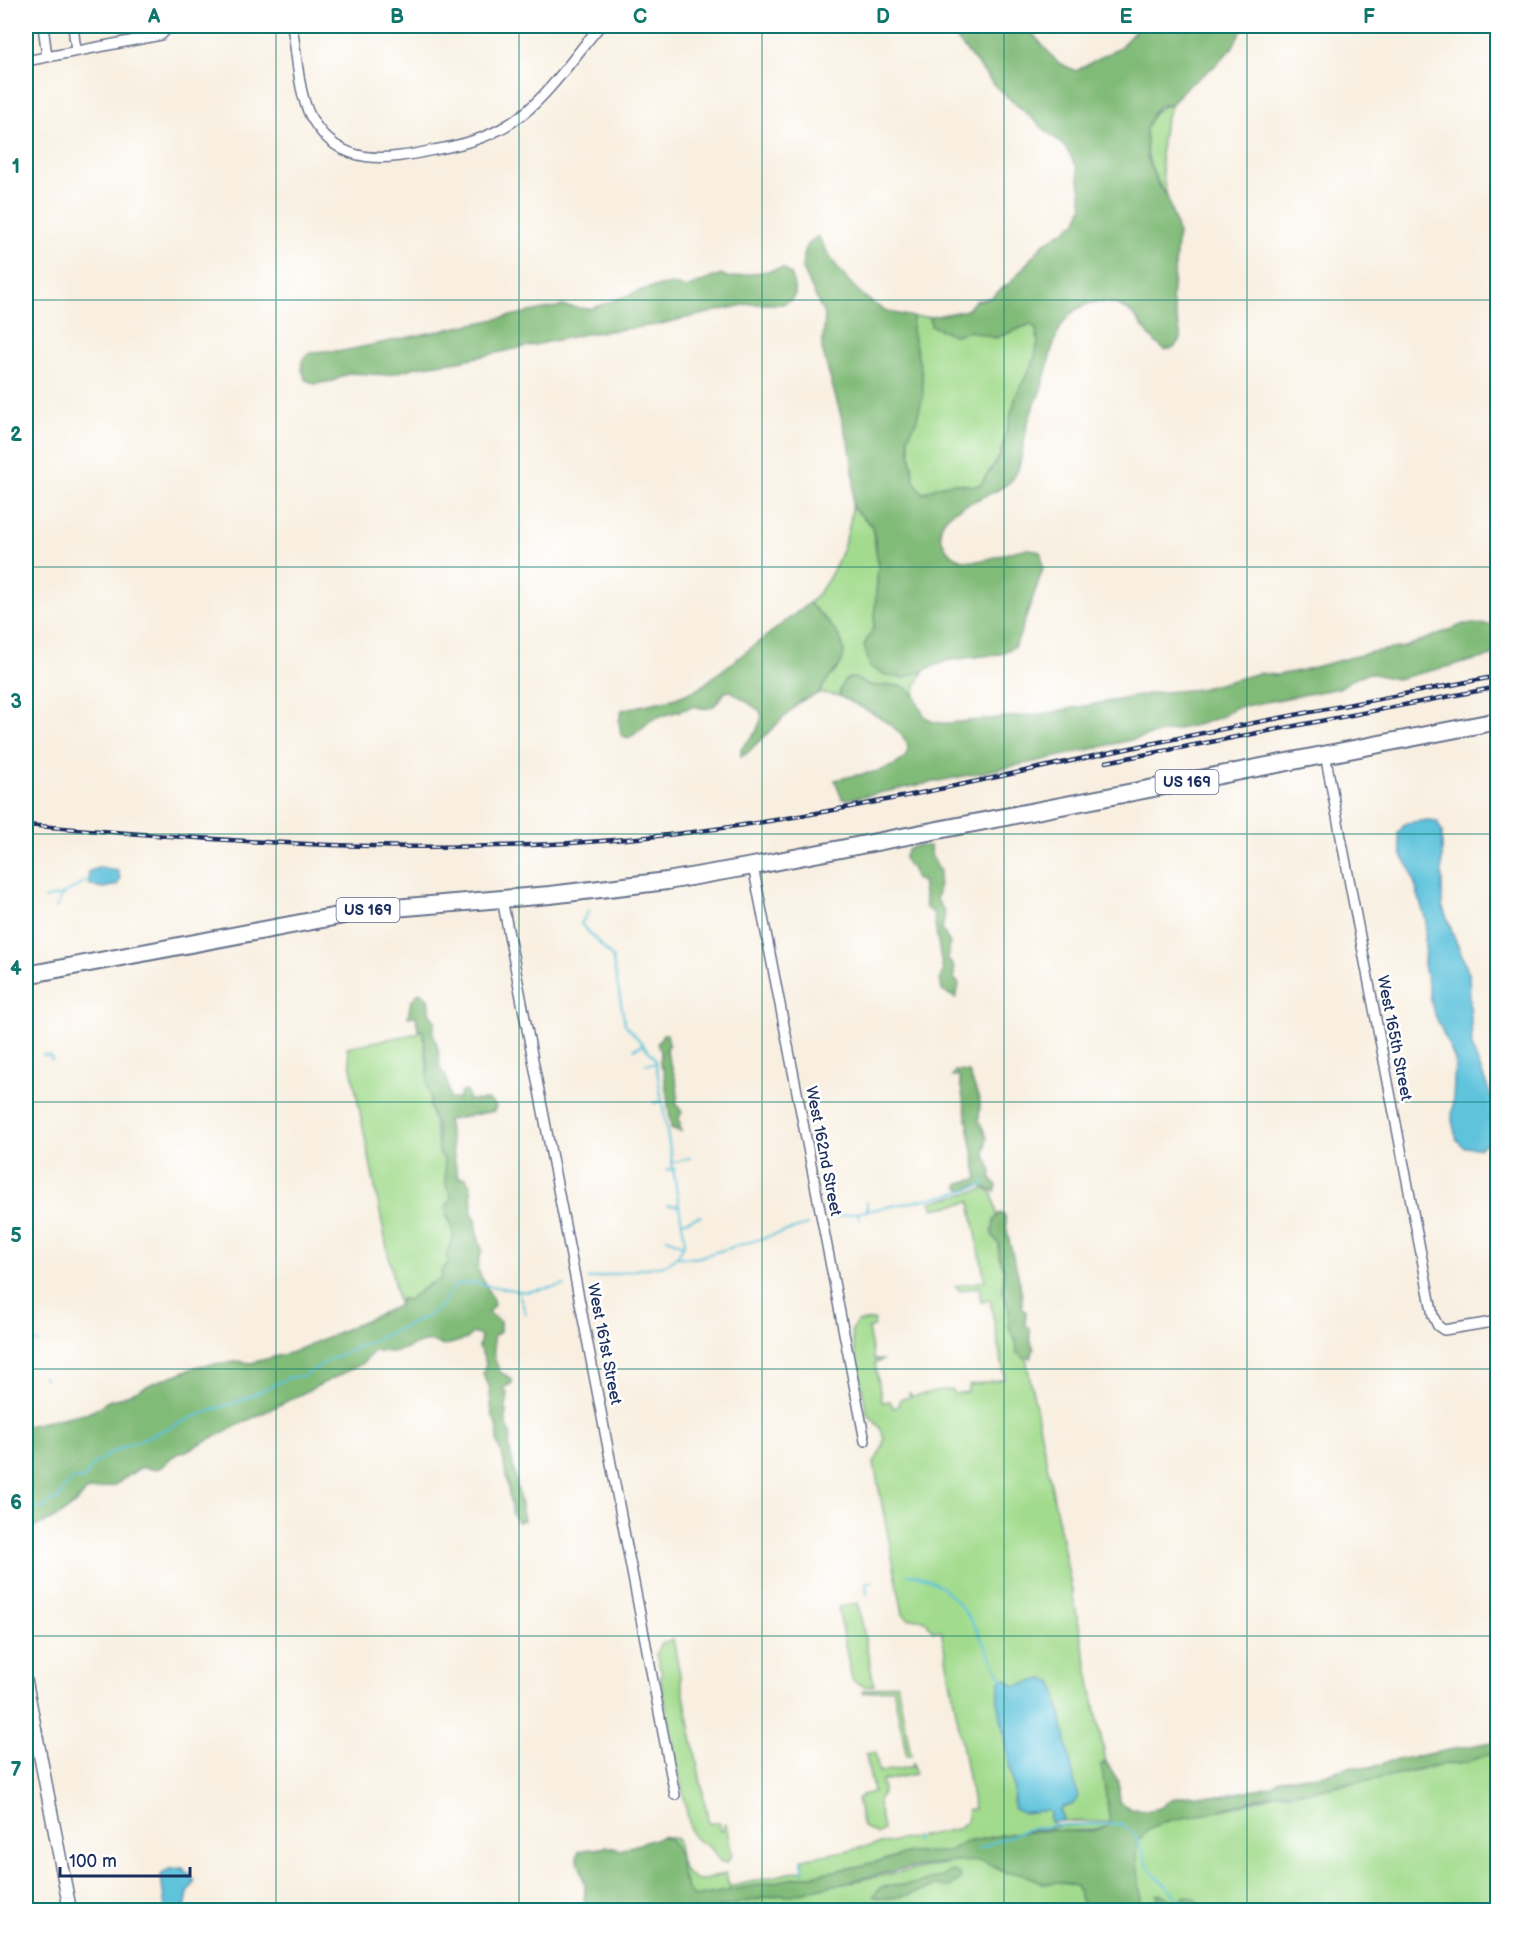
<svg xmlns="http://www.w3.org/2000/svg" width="1523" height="1936" viewBox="0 0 1523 1936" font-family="'Balsamiq Sans',sans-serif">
	<rect width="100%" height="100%" fill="#fff"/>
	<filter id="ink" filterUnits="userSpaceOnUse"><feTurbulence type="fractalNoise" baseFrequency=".0167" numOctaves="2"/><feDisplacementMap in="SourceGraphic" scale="12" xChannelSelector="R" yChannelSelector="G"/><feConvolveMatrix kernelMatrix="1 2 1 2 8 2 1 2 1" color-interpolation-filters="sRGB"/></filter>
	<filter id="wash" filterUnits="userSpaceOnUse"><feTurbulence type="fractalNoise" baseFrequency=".008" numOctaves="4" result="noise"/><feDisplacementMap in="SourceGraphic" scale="24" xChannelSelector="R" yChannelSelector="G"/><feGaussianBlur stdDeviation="1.35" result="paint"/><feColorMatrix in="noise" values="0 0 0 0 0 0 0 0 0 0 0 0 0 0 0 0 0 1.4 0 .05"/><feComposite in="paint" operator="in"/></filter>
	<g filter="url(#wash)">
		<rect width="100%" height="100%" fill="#f8efe0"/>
		<path fill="#a2db8d" stroke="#5e8576" stroke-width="1.5" d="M1172 104C1158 134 1159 164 1167 196 1149 172 1127 113 1172 104Z
			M913 317H930L931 326 954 335 970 331 996 338 1031 324 1036 329 1038 342 1034 361 1016 396 1000 456 980 485C972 487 969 485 961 484 947 481 934 487 923 494L914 481 908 437 916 422 922 374 912 331Z
			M852 507 872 526 878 564 874 627 864 645 905 678 916 672H923L916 685 915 697C896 679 891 689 870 685 864 684 857 680 852 678L840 689 839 696 820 693C823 682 833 675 839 666 856 644 823 617 809 603 832 583 850 538 852 507Z
			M418 1029 423 1031 432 1118C437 1126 435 1128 436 1136 437 1144 440 1151 443 1158 448 1170 444 1182 452 1198L446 1215 454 1233 446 1256 449 1262 441 1272 442 1278 428 1285 407 1300 401 1299 398 1303 347 1047 419 1033Z
			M984 1189 992 1192 997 1215 992 1231 999 1244 1004 1269 1003 1294 1009 1309 1014 1338 1026 1358 1106 1762 1102 1765 1110 1822 1063 1821 1061 1809 1074 1804 1061 1710 1043 1679 1015 1686 1007 1679 1000 1681 998 1700 1014 1789 1013 1804 1023 1813 1047 1810 1050 1813 1049 1820 1056 1825 962 1843 947 1853H910L860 1866 694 1897 688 1891 668 1838 662 1836 677 1839C680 1854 680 1882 703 1880 710 1879 719 1875 726 1873L729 1886H733L803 1870 804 1873 802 1859 915 1837 916 1841V1837L957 1829 966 1822 968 1810 974 1809 941 1630 933 1631 924 1619H909L903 1614 874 1463 883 1446 884 1438 881 1429 867 1413 851 1332 857 1322 874 1320 875 1326 868 1329 874 1360H882L875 1364 882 1402 890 1401 894 1408 899 1406 900 1399 910 1397 909 1392 912 1396 951 1389 954 1394 967 1392 969 1385 1005 1379 990 1300 981 1302 979 1287 960 1291 955 1286 985 1281 970 1202 934 1209 930 1202Z
			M858 1603 874 1685 865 1687 852 1680 838 1607Z
			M673 1639 709 1824 719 1822 721 1831 724 1830V1825L726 1824 732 1855 726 1863 720 1861 711 1848 694 1838 690 1828 660 1677 662 1674 656 1655 660 1644Z
			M897 1683 911 1755 907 1756 893 1688 863 1693V1691Z
			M875 1752 879 1772 912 1767 913 1762 915 1774 882 1781 883 1790 878 1802 883 1830 877 1834 863 1827 857 1799 862 1798 861 1795 873 1792 866 1754Z
			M1497 1752V1910H1206L1194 1899 1185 1897 1178 1906 1171 1899 1157 1900 1164 1910H1142C1139 1891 1130 1860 1138 1842 1150 1817 1191 1817 1213 1812 1235 1807 1259 1801 1279 1792L1291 1794C1338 1785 1384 1778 1430 1767 1453 1761 1475 1759 1497 1752Z
			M1108 1824 1106 1827C1077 1834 1047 1829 1018 1834L1061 1826Z
			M1119 1830 1135 1910H703Z"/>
		<path fill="#81bb78" stroke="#4e756b" stroke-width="1.5" d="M946 26H1026L1057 62 1076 71 1120 47 1140 26H1244L1232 48 1216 65 1184 89 1172 104 1159 106 1153 113 1146 129 1147 158 1157 183 1167 196 1178 232 1172 299 1181 337 1174 348 1165 350C1147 339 1140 315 1120 306 1110 302 1098 301 1088 304 1054 315 1052 354 1043 383 1039 398 1030 411 1027 426 1023 442 1023 459 1016 474 1002 503 916 503 947 550 975 581 1018 536 1041 553L1043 569 1018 640 1014 647 1000 654 949 660 905 678 888 676 870 667 864 645 874 627 878 564 875 541 872 526 852 507 854 479 850 448 822 349 825 317 802 267 806 246 818 236C831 262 857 297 885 310 894 314 904 315 913 317L912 331 922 374 923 396 916 422 908 437 914 481 923 494C934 487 947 481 961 484 969 485 972 487 980 485L1000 456 1016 396 1034 361 1038 342 1036 329 1030 324 996 338 970 331 954 335 931 326 930 317 967 310 975 301 990 298 1012 281 1043 244 1076 223 1083 206 1077 167 1065 147 996 87Z
			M783 268 792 276 795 294 791 300 783 304H748L656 325 585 334 459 361 416 367 388 375 349 373 333 381 315 384 306 380C290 348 322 350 343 351L544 309 563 306 590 309 648 288 673 284 686 288 721 274 729 278Z
			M809 603C823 617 856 644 839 666 833 675 823 682 820 693L801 701 746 754 741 757V749L756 732 762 717 760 711 731 691 725 692C716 705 711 713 695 706 682 711 671 713 658 717 646 720 639 735 627 738L621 735 619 721 622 710 676 698 698 689Z
			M1464 624 1497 625V655L1396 679 1369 673 1356 677 1339 688 1234 708 1223 716 1200 724 1039 761 849 799H842L835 780C854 774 880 774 898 763 936 739 854 704 839 696 840 690 841 682 847 679 854 675 863 683 869 685 881 688 894 682 906 688 925 696 912 726 949 723L1047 713 1154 693 1200 689 1259 673 1276 675 1299 671 1372 652 1405 647Z
			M917 846H930L931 855 940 872 937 900 945 912 942 930 950 943 948 960 954 967V978L959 984 956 998 942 991 940 978 943 972 933 913 926 908 922 881 916 880 912 867 908 866 904 858 908 849Z
			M420 992 428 998 430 1014 435 1021 433 1033 439 1052 440 1069 446 1076 450 1099H459L461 1092 467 1091 469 1100H488L496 1106 494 1111 447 1120 458 1177 466 1178 471 1187 472 1213 477 1221 476 1230 482 1250 477 1268 493 1300 494 1305 488 1312 500 1322V1332L493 1337 495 1360 500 1372 512 1379V1383L504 1388 508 1395 506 1406V1423L511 1435 509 1446 524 1520 517 1522 512 1513 503 1457 497 1443 498 1430 492 1414 489 1385 483 1375 486 1363 479 1347 481 1336 472 1333 467 1339 443 1346C425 1334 411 1350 393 1352 387 1352 381 1351 374 1351L362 1364 184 1452C167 1456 170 1463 159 1468 151 1471 147 1467 140 1468L113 1486 86 1491C74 1510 47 1524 26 1529V1426L93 1411 108 1401 123 1397 153 1383 199 1366 236 1361 251 1363 293 1352 398 1306 401 1299 407 1300 428 1285 442 1278 441 1272 449 1262 446 1256 454 1233 445 1208 452 1198 446 1186 444 1159 439 1153 437 1125 429 1106 431 1100 427 1084 428 1064 423 1031 418 1029 416 1016 408 1017 411 1001Z
			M663 1034H667L669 1044 666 1050C670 1066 682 1086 676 1104L682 1112 679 1118 681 1132 671 1128 664 1071 660 1065 661 1051 657 1044Z
			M955 1071 969 1072 980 1102 979 1121 987 1137 985 1154 992 1172 991 1178 997 1186 995 1191 977 1185 964 1190 958 1187 959 1183 978 1179 959 1076 952 1077Z
			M1000 1213 1005 1216C1007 1248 1023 1275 1022 1308L1026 1312 1025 1324 1030 1328V1340L1034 1349 1031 1358H1024L1017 1353 1016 1340 1009 1327V1309L1003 1294 1004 1269 999 1256V1244L992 1235 994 1220Z
			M1497 1741V1752L1467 1762 1432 1766 1364 1782 1348 1783 1310 1791 1279 1792 1211 1813 1166 1821 1148 1830 1139 1840 1136 1851 1142 1910H1085L1076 1886 1058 1882 1045 1884 1020 1873H1006L981 1861 952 1862 902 1869 787 1896 782 1894 707 1910H584L585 1884 577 1857 579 1851C589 1847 597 1851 607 1846L620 1850 661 1837 668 1838C685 1853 676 1882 694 1897L860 1866 910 1853 947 1852 962 1843 1008 1834 1050 1830 1087 1832 1106 1827 1110 1821 1101 1765 1106 1762 1119 1782V1802L1131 1809 1151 1810 1160 1808 1172 1799 1190 1795 1221 1796 1271 1786 1281 1779 1326 1774 1352 1766 1371 1768 1386 1762Z
			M952 1871 960 1874 961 1878 950 1887C945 1888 937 1885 932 1887 916 1893 888 1903 873 1896L881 1887 914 1884 940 1877Z
			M1161 1894 1178 1905 1185 1896 1195 1899 1206 1910H1164L1157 1895Z"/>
		<path fill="#5fc3dc" stroke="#3d799d" stroke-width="1.5" d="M1428 820 1437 821 1442 832V906L1469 974 1472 1048 1497 1111V1137L1478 1148 1464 1147 1457 1140 1452 1121 1455 1060 1433 1010 1424 965 1426 921 1410 868 1402 856 1398 833 1406 823Z
			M100 867 118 871 120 879 117 885 103 888 90 885 88 872Z
			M1004 1678 1015 1686 1043 1679 1054 1683 1078 1798 1074 1804 1062 1807 1060 1811 1063 1821 1050 1822V1813L1047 1810 1023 1813 1014 1809V1789L998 1700 1000 1681Z
			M183 1868 195 1881 188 1893 185 1910H165L161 1875 169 1869Z"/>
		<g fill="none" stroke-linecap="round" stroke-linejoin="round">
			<path stroke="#5fc3dc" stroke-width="2" d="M44 899 62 895 88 880
				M56 908 62 895
				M634 1049 642 1045
				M43 1055 50 1056 52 1060
				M646 1064 656 1063
				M653 1103 662 1101
				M675 1162 690 1158
				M666 1170 675 1169
				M867 1202V1210
				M668 1205 679 1206
				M857 1212 860 1220
				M836 1217 947 1195 984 1185 985 1180
				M682 1222 701 1216
				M667 1238 683 1245
				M677 1257 696 1258 807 1225
				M588 1279 668 1264 679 1254 685 1242 655 1058 625 1024 612 957 581 924 589 910
				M27 1288 28 1292
				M518 1292 526 1314
				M34 1323 35 1327
				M37 1341 38 1344
				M44 1376 45 1379
				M26 1509 44 1508 51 1501 58 1500 63 1489 74 1479H84L94 1464 114 1451 201 1414 242 1400 290 1377 304 1376 329 1360 428 1316 439 1308 455 1285 472 1283 526 1292 565 1285
				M907 1574C956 1576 983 1641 1002 1679
				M867 1594 866 1583 873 1582
				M916 1837V1841
				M977 1849 1028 1829 1061 1825 1121 1824 1134 1833 1149 1868 1189 1910
				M801 1859 804 1872"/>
		</g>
	</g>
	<g filter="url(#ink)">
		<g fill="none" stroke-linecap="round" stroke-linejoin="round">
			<g stroke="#68728c" stroke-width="12">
				<path id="street" d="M43 26 47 56
					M73 26 76 51
					M292 26C297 53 298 96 312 119 341 168 387 160 434 150 467 144 495 136 522 115 552 91 575 55 600 26
					M26 61 161 35 170 26
					M1325 754 1433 1316 1438 1326 1444 1330 1498 1321
					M753 866 865 1441
					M502 899 675 1795"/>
			</g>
			<g stroke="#68728c" stroke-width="15">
				<path id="secondary" d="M26 1682 70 1910"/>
			</g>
			<g stroke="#68728c" stroke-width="20">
				<path id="highway" d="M26 975 370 910 550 895 667 881 753 866 1498 721"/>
			</g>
			<use href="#street" stroke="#fff" stroke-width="9"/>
			<use href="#secondary" stroke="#fff" stroke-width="12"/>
			<use href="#highway" stroke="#fff" stroke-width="16"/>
			<g stroke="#1b2f5e" stroke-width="4.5">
				<path id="rail" d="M1106 762 1498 687
					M26 825C230 842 433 857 638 838 804 822 968 783 1131 748 1252 722 1375 700 1498 676"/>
			</g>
			<use href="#rail" stroke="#fff" stroke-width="2" stroke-dasharray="7" stroke-linecap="butt"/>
		</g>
	</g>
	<path fill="none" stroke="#0f766e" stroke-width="1.5" stroke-opacity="0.55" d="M276 26V1910M519 26V1910M762 26V1910M1004 26V1910M1247 26V1910M26 300H1498M26 567H1498M26 834H1498M26 1102H1498M26 1369H1498M26 1636H1498"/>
	<g text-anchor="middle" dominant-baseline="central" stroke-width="5" stroke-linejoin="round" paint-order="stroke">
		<g fill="#fff" stroke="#5f6d8e" stroke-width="1.5">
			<rect x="1155.5" y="770" width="63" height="24" rx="4.5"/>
			<rect x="336.5" y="898" width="63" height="24" rx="4.5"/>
		</g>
		<g font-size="15" font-weight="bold" fill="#1b2f5e">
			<text x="1187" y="782">US 169</text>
			<text x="368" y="910">US 169</text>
		</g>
		<g font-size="16" fill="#1b2f5e" stroke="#fff">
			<text transform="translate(1394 1038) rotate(79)">West 165th Street</text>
			<text transform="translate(823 1151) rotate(79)">West 162nd Street</text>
			<text transform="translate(604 1344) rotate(79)">West 161st Street</text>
		</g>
	</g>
	<rect width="1523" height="1936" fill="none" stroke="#fff" stroke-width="66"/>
	<path d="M60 1867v9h130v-9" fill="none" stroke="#1b2f5e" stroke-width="3"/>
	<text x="69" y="1867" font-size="18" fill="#1b2f5e" stroke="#ffffff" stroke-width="4.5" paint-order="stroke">100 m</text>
	<rect x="33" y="33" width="1457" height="1870" fill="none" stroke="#0f766e" stroke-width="2"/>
	<g font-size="20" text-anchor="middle" font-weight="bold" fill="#0f766e">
		<text x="154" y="23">A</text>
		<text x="397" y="23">B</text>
		<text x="640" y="23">C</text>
		<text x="883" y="23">D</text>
		<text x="1126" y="23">E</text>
		<text x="1369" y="23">F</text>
		<text x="16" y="173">1</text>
		<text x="16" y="441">2</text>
		<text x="16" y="708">3</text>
		<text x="16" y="975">4</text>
		<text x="16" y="1242">5</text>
		<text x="16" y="1509">6</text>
		<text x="16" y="1776">7</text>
	</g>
</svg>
